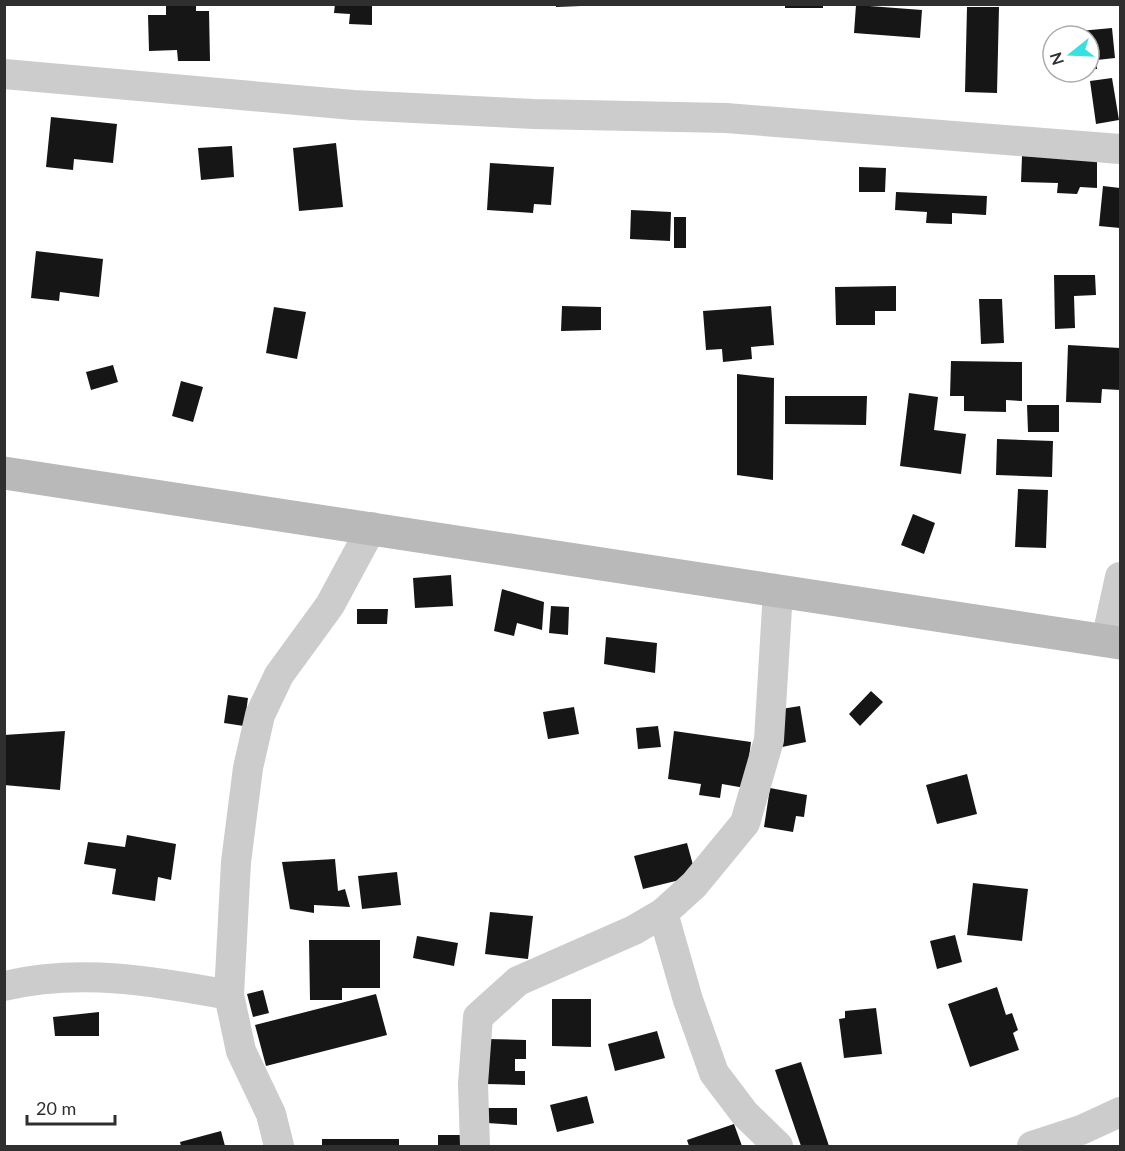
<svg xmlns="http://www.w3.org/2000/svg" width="1125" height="1151" viewBox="0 0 1125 1151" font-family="Lato,sans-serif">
	<rect width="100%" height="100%" fill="#fff"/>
	<path fill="#161616" d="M166 4H196V11H209L210 61H178L177 50 149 51 148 15H166Z
		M335 4H372V25L349 24 350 14 334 13Z
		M556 4H581V6L556 7Z
		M785 4H823V8H785Z
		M856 5 922 10 920 38 854 33Z
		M967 7H999L997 93 965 92Z
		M1112 28 1115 58 1097 60V69H1089V36H1058V33Z
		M1112 78 1119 120 1096 124 1090 81Z
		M51 117 117 124 113 163 74 159 73 170 46 167Z
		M336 143 343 207 299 211 293 148Z
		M232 146 234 177 201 180 198 148Z
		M1022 156 1097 158V188L1080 187 1077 194 1057 193 1058 183 1021 182Z
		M490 163 554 167 551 205 534 204 533 213 487 210Z
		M859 167 886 168 885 192H859Z
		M1103 186 1120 188V228L1099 226Z
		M896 192 987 196 986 215 952 213V224L926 223 927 212 895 210Z
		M631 210 671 212 670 241 630 239Z
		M674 217H686V248H674Z
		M36 251 103 259 99 297 60 292 59 301 31 298Z
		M1054 275H1095L1096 295 1074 296 1075 328 1055 329Z
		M896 286V311H875V325H836L835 287Z
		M979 299H1002L1004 343 981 344Z
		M562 306 601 307V330L561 331Z
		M771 306 774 345 751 347 752 359 723 362 722 349 706 350 703 311Z
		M274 307 306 312 297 359 266 353Z
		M1068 345 1120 348V390L1102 389 1101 403 1066 402Z
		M951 361 1022 362V401L1006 400V412L964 411V396H950Z
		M113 365 118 382 91 390 86 372Z
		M737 374 774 378 773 480 737 475Z
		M181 381 203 387 193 422 172 416Z
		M909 393 938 397 934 430 966 434 961 474 900 466Z
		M785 396H867L866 425 785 424Z
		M1027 405H1059V432H1028Z
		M997 439 1053 441 1052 477 996 475Z
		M1018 489 1048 490 1046 548 1015 547Z
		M913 514 935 523 924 554 901 545Z
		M451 575 453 606 415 608 413 578Z
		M502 589 544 602 542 630 517 623 514 636 494 631Z
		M551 606 569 607 568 635 549 633Z
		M357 609H388L387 624H357Z
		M606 637 657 643 655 673 604 664Z
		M871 691 883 702 860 726 849 714Z
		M228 695 248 698 244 726 224 723Z
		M800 706 806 742 782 747 775 710Z
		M574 707 579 734 548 739 543 712Z
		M658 726 661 747 638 749 636 728Z
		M65 731 60 790 4 785V735Z
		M674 731 751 742 745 788 722 784 720 798 699 795 701 784 668 779Z
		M967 774 977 814 937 824 926 785Z
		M770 788 807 795 804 817 796 816 793 832 764 827Z
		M127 835 176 844 171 880 158 877 155 901 112 894 116 869 84 864 88 842 125 847Z
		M687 843 696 876 643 889 634 856Z
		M335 859 338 891 345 889 350 907 314 905V913L290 909 282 862Z
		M397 872 401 905 362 909 358 876Z
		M973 883 1028 889 1022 941 967 935Z
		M490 912 533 916 528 959 485 954Z
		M955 935 962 962 937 969 930 941Z
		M417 936 458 943 454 966 413 958Z
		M309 940H380V988H342V1000H310Z
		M997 987 1006 1015 1012 1013 1018 1030 1013 1033 1019 1050 970 1067 948 1004Z
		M263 990 269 1013 253 1017 247 994Z
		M376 994 387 1035 266 1066 255 1025Z
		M552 999H591V1047L552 1046Z
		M876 1008 882 1054 844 1058 839 1019 845 1018V1011Z
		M99 1012V1036H55L53 1017Z
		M657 1031 665 1058 615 1071 608 1044Z
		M487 1039 526 1040V1059H515V1071H525V1085L486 1084Z
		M801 1062 829 1146H801L775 1070Z
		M587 1096 594 1123 557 1132 550 1105Z
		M487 1108H517V1125L487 1123Z
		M734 1124 742 1146H689L687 1140Z
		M221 1131 225 1146H181L180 1142Z
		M438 1135H462V1146H438Z
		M322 1139H399V1146H322Z"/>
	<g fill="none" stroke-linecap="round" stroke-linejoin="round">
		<path stroke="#ccc" stroke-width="30" d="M4 74 353 105 534 114 726 118 1120 149
			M1106 641 1120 577
			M663 913 688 1000 714 1073 745 1114 778 1146
			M4 986C80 968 154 981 229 995
			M279 1146 271 1114 241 1051 229 995 236 862 248 768 260 715 279 675 330 605 372 527
			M475 1146 473 1084 478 1017 518 981 634 930 663 913 694 885 745 823 769 740 778 591
			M1032 1146 1081 1130 1120 1112"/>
		<path stroke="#b9b9b9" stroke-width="33" d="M4 473 1120 643"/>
	</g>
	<rect width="1125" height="1151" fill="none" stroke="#2f2f2f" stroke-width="12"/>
	<g transform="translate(1071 54) rotate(252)"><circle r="28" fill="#ffffff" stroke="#acacac" stroke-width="1.5"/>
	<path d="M0-4.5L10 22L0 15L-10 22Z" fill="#35e1e2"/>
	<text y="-9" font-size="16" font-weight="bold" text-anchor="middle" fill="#2f2f2f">N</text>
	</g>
	<path d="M27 1115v9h88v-9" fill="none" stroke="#2f2f2f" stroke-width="3"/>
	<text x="36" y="1115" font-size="18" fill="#2f2f2f" stroke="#ffffff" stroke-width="4.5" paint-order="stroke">20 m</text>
</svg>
